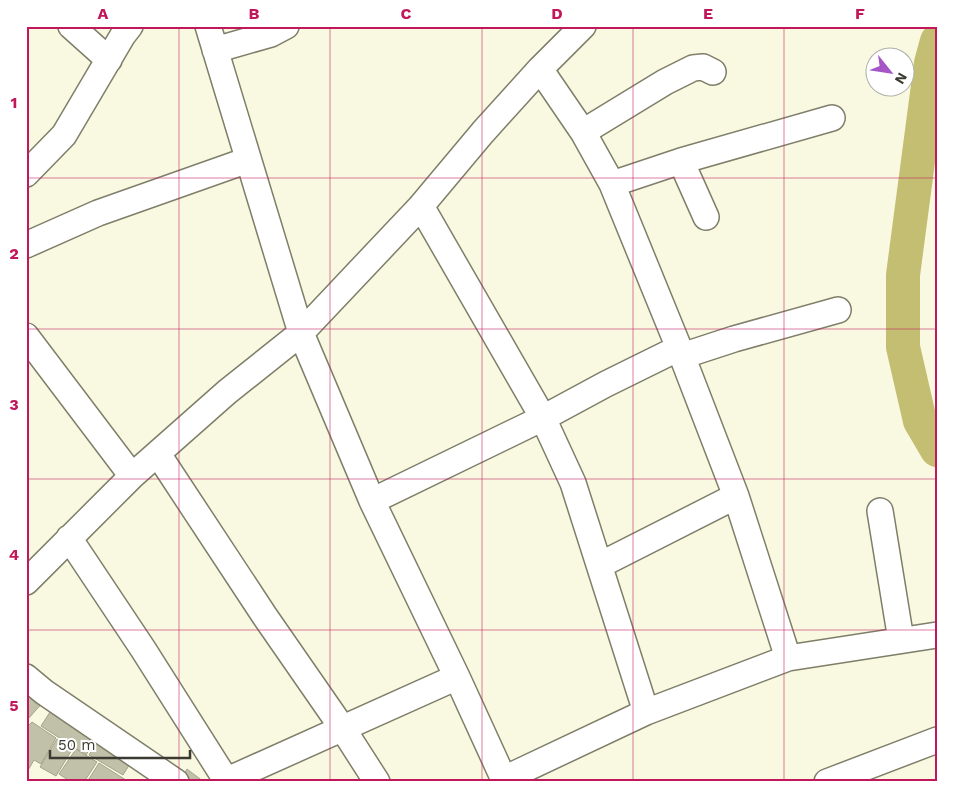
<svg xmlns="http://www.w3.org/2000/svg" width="963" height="808" viewBox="0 0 963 808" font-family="'Work Sans',sans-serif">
	<rect width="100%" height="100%" fill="#f9f8e0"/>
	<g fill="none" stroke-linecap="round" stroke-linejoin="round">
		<path stroke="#c3be71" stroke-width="34" d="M937 41 931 63 903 275V347L920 421 937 450"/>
	</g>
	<path fill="#c1c0a9" stroke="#a4a38d" d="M53 691 28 719 26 717V692Z
		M59 698 104 726 86 755 41 726Z
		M32 722 56 738 41 764 34 760 27 772 26 728Z
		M107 725 141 746 123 775 89 755Z
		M57 739 73 748 56 776 40 767Z
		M76 749 97 762 84 782H71L59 774Z
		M99 763 129 782H87Z
		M187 769 204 782H180Z"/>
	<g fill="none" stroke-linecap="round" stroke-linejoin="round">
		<g stroke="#7f7e69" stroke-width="28">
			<path id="minor" d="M71 26 109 60
				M208 26 301 333 372 501 457 677 505 782
				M215 50 271 34 286 26
				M540 69 583 132 612 184 679 348 736 496 788 658
				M583 132 665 82 693 68 703 67 713 72
				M681 161 706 217
				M26 174 64 135 123 35 130 26
				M612 184 681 161 832 118
				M421 206 543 418 573 483 646 712
				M26 245 98 213 248 160
				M26 336 132 476
				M682 356 734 339 838 310
				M158 454 264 615 343 729 377 782
				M372 501 543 418 606 384 679 348
				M880 511 901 640
				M69 538 143 649 226 780
				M600 565 736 496
				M26 582 132 476 227 392 301 333 421 206 483 132 540 69 583 26
				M26 677 44 692 176 782
				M504 779 646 712 788 658 937 635
				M223 782 457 677
				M827 782 937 740"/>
		</g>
		<use href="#minor" stroke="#fff" stroke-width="25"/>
	</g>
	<path fill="none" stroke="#c2185b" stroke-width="1" stroke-opacity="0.55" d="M179 26V782M330 26V782M482 26V782M633 26V782M784 26V782M26 178H937M26 329H937M26 479H937M26 630H937"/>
	<rect width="963" height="808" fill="none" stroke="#ffffff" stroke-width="55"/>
	<g transform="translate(890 72) rotate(120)"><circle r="24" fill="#ffffff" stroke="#b1b1ad"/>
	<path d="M0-4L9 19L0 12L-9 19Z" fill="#a555c6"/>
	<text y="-8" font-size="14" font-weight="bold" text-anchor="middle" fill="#3b3b31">N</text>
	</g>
	<path d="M50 750v8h140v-8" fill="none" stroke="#3b3b31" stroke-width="2.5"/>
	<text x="58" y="750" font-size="15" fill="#3b3b31" stroke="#ffffff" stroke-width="4" paint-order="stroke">50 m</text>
	<rect x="28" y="28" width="908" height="752" fill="none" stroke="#c2185b" stroke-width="2"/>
	<g font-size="16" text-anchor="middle" font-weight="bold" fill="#c2185b">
		<text x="103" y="19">A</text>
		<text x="254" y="19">B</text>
		<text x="406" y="19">C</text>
		<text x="557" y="19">D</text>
		<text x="708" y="19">E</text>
		<text x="860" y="19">F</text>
		<text x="14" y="108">1</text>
		<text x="14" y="259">2</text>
		<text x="14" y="410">3</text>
		<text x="14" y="560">4</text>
		<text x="14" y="711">5</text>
	</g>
</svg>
